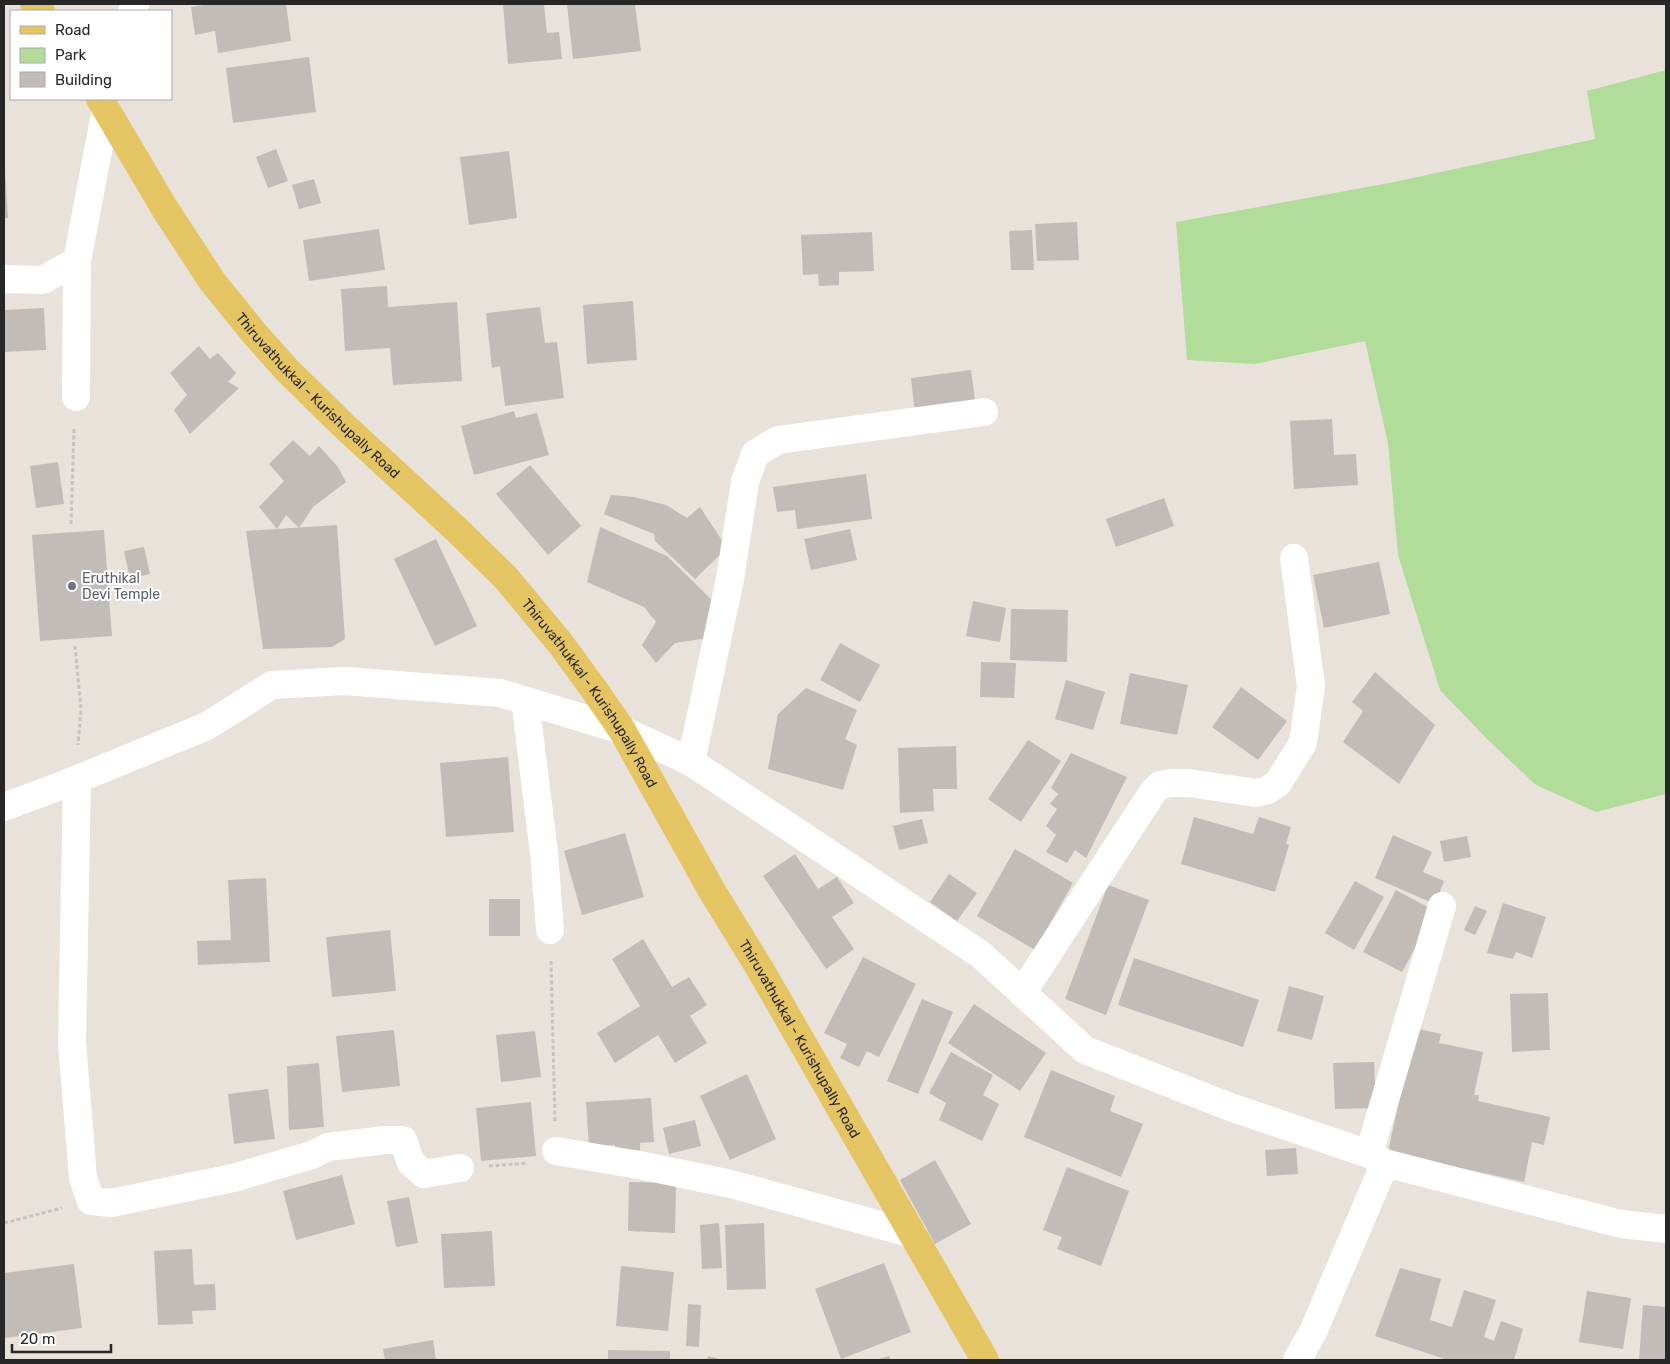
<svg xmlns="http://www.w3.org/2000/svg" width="1670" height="1364" viewBox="0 0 1670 1364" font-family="Rubik,sans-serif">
	<rect width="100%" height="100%" fill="#e9e2da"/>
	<path fill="#b1dc9a" d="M1666 70V794L1596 812 1536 785 1488 740 1440 690 1398 555 1388 443 1365 341 1255 364 1187 360 1176 222 1389 183 1595 139 1587 91Z"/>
	<path fill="#c1bcb7" d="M210 4H286L291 41 218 53 215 31 195 35 191 7Z
		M503 4H544L547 33 559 32 562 59 508 64Z
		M567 4H635L641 51 573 59Z
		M309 57 316 112 233 123 226 68Z
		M276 149 288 181 268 188 256 157Z
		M509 151 517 218 469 225 460 157Z
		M4 171H5L8 218H4Z
		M314 179 321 203 299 209 292 185Z
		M1077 222 1079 260 1037 261 1035 224Z
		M379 229 385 270 309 281 303 240Z
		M1032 230 1034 270H1011L1009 231Z
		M872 232 874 271 839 272V285L819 286 818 274 803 275 801 235Z
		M387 286 388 307 457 302 462 381 393 385 390 348 345 351 341 289Z
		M633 301 637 360 587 364 583 305Z
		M540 307 545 343 557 342 564 398 505 406 500 366 492 368 486 313Z
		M44 308 46 350 4 352V310Z
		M199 346 210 359 218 353 236 373 228 382 239 388 190 434 174 410 187 395 170 373Z
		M971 370 976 407 915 414 911 378Z
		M514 411 516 418 537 413 549 455 474 475 461 426Z
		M1332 419 1334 455 1356 454 1358 485 1294 489 1290 421Z
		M293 440 310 456 319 446 338 467 346 482 313 507 299 528 286 515 277 529 259 507 284 481 269 464Z
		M58 462 64 504 36 508 30 466Z
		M530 465 581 526 548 555 496 494Z
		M866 474 872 519 797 529 795 510 777 512 773 487Z
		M611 495 634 497 666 505 687 518 700 507 727 548 695 579 655 541 654 534 604 514Z
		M1164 498 1174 526 1116 547 1106 519Z
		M337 525 345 639 332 647 263 649 246 531Z
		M600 527 667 556 719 607 708 638 675 643 656 663 642 645 656 622 644 607 587 582Z
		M850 529 857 560 811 570 804 539Z
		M104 530 112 636 40 641 32 535Z
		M436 539 477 626 435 646 394 559Z
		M144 547 150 574 130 579 124 551Z
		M1379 562 1390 614 1324 628 1313 575Z
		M973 601 1006 608 1000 642 966 636Z
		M1011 609 1068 610 1067 662 1010 660Z
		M840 643 880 665 860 702 820 680Z
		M981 662 1016 663 1014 698 980 697Z
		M1375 672 1435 725 1399 784 1343 742 1363 711 1352 702Z
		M1130 673 1188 685 1177 735 1120 724Z
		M1066 680 1105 692 1093 730 1055 719Z
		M1241 687 1287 721 1258 760 1212 727Z
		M806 688 857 710 845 739 857 745 843 790 768 769 778 714Z
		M1028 740 1061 761 1021 822 988 799Z
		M956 746 957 789H933L934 811 900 813 898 748Z
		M1071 753 1127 777 1086 858 1075 850 1067 863 1046 852 1056 835 1046 826 1057 809 1050 804 1058 794 1051 788Z
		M508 757 514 832 446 837 440 763Z
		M1194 817 1253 834 1259 817 1291 827 1286 844 1289 845 1275 892 1181 864Z
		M922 819 928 843 899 850 893 826Z
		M625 833 644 897 582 915 564 851Z
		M1393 835 1432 852 1423 872 1444 881 1435 904 1375 878Z
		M1467 836 1471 857 1444 862 1440 841Z
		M1015 849 1073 883 1035 950 977 916Z
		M795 854 818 889 837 877 854 903 832 917 854 949 826 969 763 876Z
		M949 874 977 893 957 921 930 902Z
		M266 878 270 962 198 965 197 941 231 940 228 880Z
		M1355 881 1384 897 1354 950 1325 933Z
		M1108 885 1149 900 1106 1015 1065 999Z
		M1396 890 1435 911 1402 972 1363 952Z
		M489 899H520V936H489Z
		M1503 903 1546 917 1532 958 1516 952 1513 959 1487 953Z
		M1475 906 1487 911 1475 935 1464 930Z
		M390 930 396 991 332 997 326 937Z
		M643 939 672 987 689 977 707 1005 690 1016 707 1043 675 1063 658 1035 615 1063 597 1033 640 1006 612 959Z
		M863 957 916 984 879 1057 867 1051 859 1067 840 1058 847 1044 824 1033Z
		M1134 958 1259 1000 1243 1047 1118 1005Z
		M1289 986 1324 996 1312 1040 1277 1031Z
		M1548 993 1550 1050 1512 1052 1510 994Z
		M922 999 953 1012 918 1094 887 1081Z
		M974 1004 1046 1053 1020 1091 948 1043Z
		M1410 1027 1441 1034 1439 1043 1483 1052 1474 1095H1479L1478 1101 1550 1117 1544 1145 1532 1142 1524 1182 1388 1152 1409 1055Z
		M394 1030 400 1086 342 1092 336 1036Z
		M535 1031 541 1077 501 1082 496 1035Z
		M951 1052 993 1075 983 1095 999 1104 982 1141 939 1120 946 1103 929 1093Z
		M1374 1062 1376 1108 1335 1109 1333 1063Z
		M319 1063 324 1127 289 1130 287 1066Z
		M1051 1070 1115 1096 1110 1111 1143 1124 1121 1177 1024 1137Z
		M747 1074 776 1139 730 1160 700 1096Z
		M268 1089 275 1139 234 1144 228 1094Z
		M651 1098 654 1142 640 1143V1150L615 1151V1145L589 1147 586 1102Z
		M531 1102 536 1156 481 1161 476 1108Z
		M695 1120 701 1146 669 1154 663 1128Z
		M1296 1148 1298 1174 1267 1176 1265 1150Z
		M935 1160 971 1224 935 1244 900 1180Z
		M1067 1167 1129 1191 1101 1266 1057 1249 1062 1237 1043 1230Z
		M342 1175 355 1224 296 1240 283 1191Z
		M629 1182 676 1183 675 1233 628 1231Z
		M409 1197 418 1243 396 1247 387 1201Z
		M719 1223 722 1268 702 1269 700 1225Z
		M764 1223 766 1289 727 1290 725 1225Z
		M492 1231 495 1286 444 1288 441 1234Z
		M192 1249 194 1285 215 1284 216 1310 192 1311 193 1324 158 1325 154 1251Z
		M884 1263 911 1332 841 1359 815 1289Z
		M74 1264 82 1328 5 1338 4 1273Z
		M621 1266 674 1272 668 1331 616 1326Z
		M1400 1268 1441 1279 1430 1320 1452 1327 1464 1290 1496 1300 1484 1337 1494 1341 1501 1321 1523 1329 1514 1360H1448L1375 1336Z
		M1587 1291 1631 1298 1623 1349 1579 1342Z
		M688 1304 701 1305 699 1347 686 1346Z
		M1643 1305 1666 1307V1360H1639Z
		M433 1340 436 1360H385L383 1349Z
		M608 1350 670 1351V1360H608Z
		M708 1356 724 1360H707Z
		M889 1356 891 1360H875Z"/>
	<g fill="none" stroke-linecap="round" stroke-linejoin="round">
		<path stroke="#c3c3c3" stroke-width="3" stroke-dasharray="4 2.5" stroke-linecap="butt" d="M71 524 74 428
			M75 646 81 709 78 745
			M551 961 555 1122
			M489 1166 528 1163
			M4 1223 62 1208"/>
		<path stroke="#fff" stroke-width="28" d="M132 11 135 4
			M4 279 43 280 77 261 106 109
			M76 397 77 261
			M525 700 544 853 550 930
			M691 762 730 579 745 482 755 454 778 440 984 412
			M77 779 72 1043 83 1178 91 1201 111 1203 233 1178 312 1155 328 1147 385 1140H403L411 1163 424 1174 460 1168
			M4 807 63 785 207 726 272 685 345 681 500 693 622 730 691 762 980 954 1085 1050 1230 1107 1369 1154 1385 1163 1621 1224 1666 1229
			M1022 993 1153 792 1160 785 1172 783H1189L1256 793 1268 790 1278 783 1303 743 1311 686 1294 558
			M556 1151 639 1165 731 1184 913 1234
			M1369 1154 1442 906
			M1297 1360 1313 1332 1385 1163"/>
		<g stroke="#e5c563" stroke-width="28">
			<path d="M34 4 41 11"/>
			<path id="s1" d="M100 99 165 209 212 281 254 333 287 370 344 426 457 530 506 578 560 643 593 688 622 730 712 891 760 969 985 1360"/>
		</g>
	</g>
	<circle fill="#6b7280" stroke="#fff" stroke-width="2" cx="72" cy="586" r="5"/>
	<g text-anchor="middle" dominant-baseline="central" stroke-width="4" stroke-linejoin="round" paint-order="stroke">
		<g font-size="14" fill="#272727" stroke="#fff">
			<text stroke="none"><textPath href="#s1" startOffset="370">Thiruvathukkal - Kurishupally Road</textPath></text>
			<text stroke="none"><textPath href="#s1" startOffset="775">Thiruvathukkal - Kurishupally Road</textPath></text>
			<text stroke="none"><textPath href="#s1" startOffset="1180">Thiruvathukkal - Kurishupally Road</textPath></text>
		</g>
		<g font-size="14" fill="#5b616d" stroke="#fff" text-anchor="start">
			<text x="82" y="578">Eruthikal<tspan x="82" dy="16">Devi Temple</tspan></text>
		</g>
	</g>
	<rect width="1670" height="1364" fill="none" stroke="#272727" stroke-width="10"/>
	<rect x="10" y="10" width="162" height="90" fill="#ffffff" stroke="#a9a9a9"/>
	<rect x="20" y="26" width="25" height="8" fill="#e5c563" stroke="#a9a9a9"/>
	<text x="55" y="35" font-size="15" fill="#272727">Road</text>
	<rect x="20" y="48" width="25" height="15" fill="#b1dc9a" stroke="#a9a9a9"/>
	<text x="55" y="60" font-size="15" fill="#272727">Park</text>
	<rect x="20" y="72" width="25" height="15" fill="#c1bcb7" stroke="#a9a9a9"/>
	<text x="55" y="85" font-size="15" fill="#272727">Building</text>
	<path d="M12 1344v8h99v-8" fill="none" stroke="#272727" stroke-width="2.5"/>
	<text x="20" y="1344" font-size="15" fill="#272727" stroke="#ffffff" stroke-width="4" paint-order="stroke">20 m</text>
</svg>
